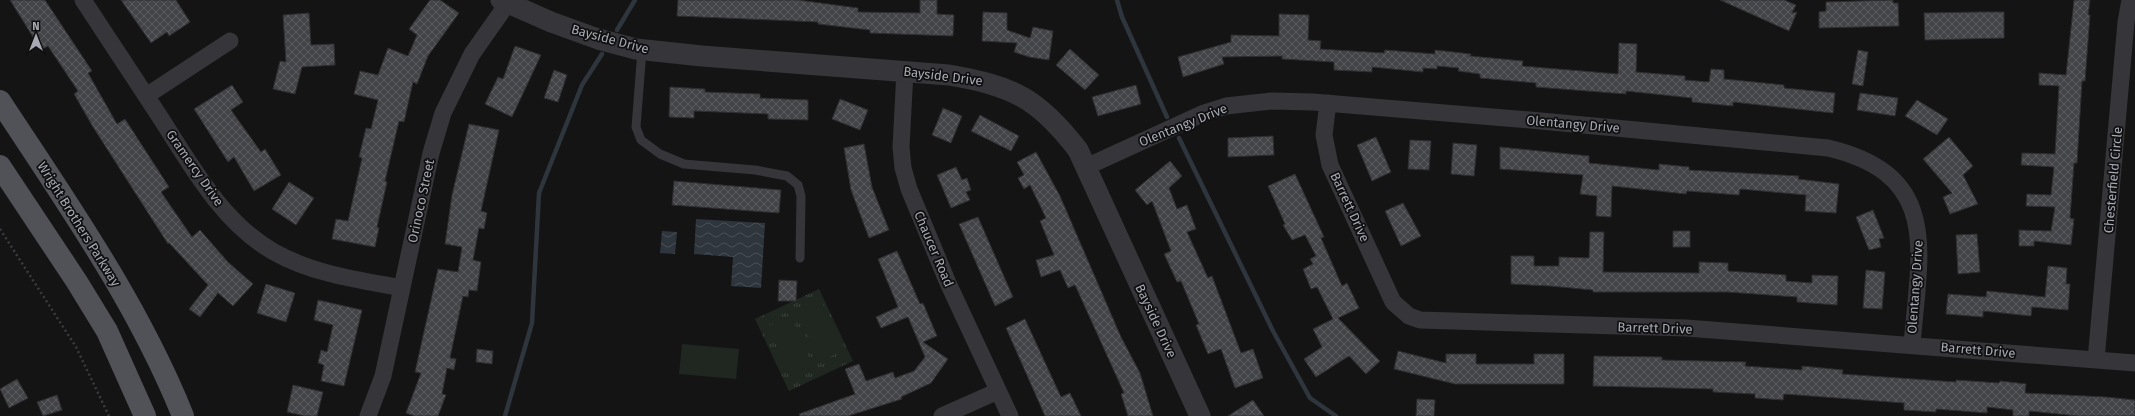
<svg xmlns="http://www.w3.org/2000/svg" width="2135" height="416" viewBox="0 0 2135 416" font-family="'Fira Sans',sans-serif">
	<defs>
		<pattern id="park-tufts" width="24" height="20" patternUnits="userSpaceOnUse"><rect width="24" height="20" fill="#202721"/><path d="M3 7l-1-3M5 7V3M7 7l1-3M15 17l-1-3M17 17v-4M19 17l1-3" fill="none" stroke="#3e443f"/></pattern>
		<pattern id="water-waves" width="16" height="10" patternUnits="userSpaceOnUse"><rect width="16" height="10" fill="#2e353c"/><path d="M0 5q4-4 8 0t8 0" fill="none" stroke="#495056"/></pattern>
		<pattern id="building-cross-hatch" width="8" height="8" patternUnits="userSpaceOnUse"><rect width="8" height="8" fill="#434448"/><path d="M0 0l8 8M0 8l8-8" fill="none" stroke="#5b5c60"/></pattern>
	</defs>
	<rect width="100%" height="100%" fill="#141415"/>
	<path fill="url(#park-tufts)" d="M819 289 853 361 789 391 755 319Z"/>
	<path fill="#202721" d="M821 300 845 350 820 361 797 312Z
		M790 315 812 364 790 374 768 326Z
		M682 344 739 349 736 379 679 374Z"/>
	<path fill="url(#water-waves)" d="M696 219 765 223 761 288 731 286 733 257 694 254Z
		M662 231 677 232 675 254 660 253Z"/>
	<g fill="none" stroke-linecap="round" stroke-linejoin="round">
		<path stroke="#2e353c" stroke-width="4.5" d="M1117 0 1122 17 1167 117
			M617 30 635 0
			M1179 138 1273 331 1310 398 1336 416
			M505 416 532 323 539 193 582 85 602 54"/>
	</g>
	<path fill="url(#building-cross-hatch)" stroke="#2e2e31" d="M10 0H45L92 71 88 73 117 124 125 119 169 187 161 192 192 237 200 230 228 262 253 284 233 306 218 293 200 317 189 309 208 285 169 243 168 244 93 127 74 94 78 91 48 46 41 50Z
		M121 0H176L190 22 169 36 167 32 151 43Z
		M430 0H440L459 13 428 56 417 84 413 82 404 122 399 121 385 181 387 182 377 227 379 228 375 247 332 239 336 219 348 221 362 158 359 157 366 128 371 129 378 100 354 94 360 71 378 75 388 48 408 56 417 35 409 29Z
		M678 0H798L858 8V12L920 13V0H937V14L954 15 953 36 870 33V30L818 24V22L677 16Z
		M1720 0H1784L1796 5 1792 13 1797 12 1789 31Z
		M1893 0V3H1898L1899 26 1819 28V12L1826 11V2Z
		M2074 0H2090L2088 15H2090L2085 81H2082L2077 163H2074L2070 218 2074 219 2071 245 2034 241V246H2019V230L2051 231 2055 207 2026 206 2027 194 2051 195 2054 167 2021 165 2022 153 2055 154 2059 86 2039 85V73L2066 75Z
		M983 12 1007 13V30L1030 38 1033 27 1053 31 1049 60 1029 57 1014 52 1017 43 982 41Z
		M1979 12H2004V38L1925 40 1924 13Z
		M309 13 311 45 334 44 335 65 302 67 295 94 273 89 280 61 286 62 283 15Z
		M1279 14 1309 15 1308 40 1321 41 1320 49 1384 53 1385 50 1435 54V50L1471 54 1470 56 1523 61 1522 66 1618 74 1619 43 1637 44 1636 72 1685 76V80L1709 82 1711 69 1724 70V79L1784 85V88L1835 93 1833 113 1733 102V106L1692 102V98L1626 91V94L1536 87V83L1480 78V74L1458 71 1459 68 1437 66V69L1423 68V72L1372 67V72L1334 70V62L1282 59V56L1222 57 1224 64 1183 77 1178 57 1231 42V35L1279 36Z
		M515 46 541 55 512 117 485 104 498 77 503 79Z
		M1070 49 1099 75 1085 90 1056 65Z
		M1858 50 1868 52 1863 86 1852 84Z
		M554 70 567 75 558 102 544 98Z
		M232 85 243 102 231 110 261 152 265 149 281 175 254 191 234 157 228 162 194 109Z
		M1136 85 1141 104 1098 116 1092 97Z
		M670 87 705 89V92L760 94V98L808 100V120L768 119V114L694 111V118L669 117Z
		M1860 93 1898 98 1895 116 1857 110Z
		M840 99 868 110 860 130 832 119Z
		M1917 100 1948 119 1937 135 1905 116Z
		M943 108 962 116 951 143 932 135Z
		M980 115 1019 136 1011 151 971 131Z
		M469 124 499 130 481 211 487 213 484 229 479 228 473 260 481 262 477 291 469 290 468 297 463 296 450 358 456 359 454 370 447 368 442 394 446 395 438 416H415L406 413 421 373 415 372 438 269 458 272 462 247 445 244 452 195Z
		M1273 136 1274 155 1228 157V138Z
		M1376 137 1391 172 1372 181 1357 145Z
		M1949 137 1973 166 1963 175 1978 204 1950 214 1943 197 1952 193 1923 159Z
		M1410 140 1431 141 1429 170 1408 169Z
		M1453 143 1477 145 1474 176 1451 174Z
		M864 144 872 187 889 230 869 238 851 190 844 148Z
		M1500 147 1589 156V163L1659 170V164L1689 167V170L1799 176 1798 179 1839 184 1836 213 1805 211 1806 195 1740 189 1739 195 1687 191 1686 194 1612 186 1611 217 1596 216 1597 196 1580 194 1583 175 1500 169Z
		M1036 152 1060 196 1121 337 1140 373 1153 416H1128L1121 394 1124 393 1075 285 1068 288 1060 270 1041 277 1036 260 1054 255 1040 221 1046 218 1030 185 1024 189 1018 178 1024 175 1017 162Z
		M1170 161 1182 176 1169 188 1177 209 1187 205 1196 229 1187 232 1208 278 1212 276 1241 353 1253 349 1263 378 1235 388 1221 349 1208 354 1196 325 1199 324 1181 281 1177 282 1164 254 1171 251 1152 201 1147 205 1135 190Z
		M956 167 962 180 967 178 971 190 966 192 970 200 951 208 937 175Z
		M1295 174 1324 237 1321 238 1342 286 1347 283 1359 308 1338 318 1380 361 1366 374 1349 356 1316 377 1304 359 1322 347 1313 329 1333 319 1317 287 1311 289 1303 269 1313 264 1310 259 1316 256 1305 235 1292 240 1283 225 1285 224 1268 186Z
		M674 181 781 190 779 213 672 205Z
		M289 182 314 198 296 225 272 209Z
		M1403 203 1421 236 1401 246 1385 211Z
		M1873 210 1884 238 1879 239 1881 247 1869 250 1856 217Z
		M978 217 1013 297 995 306 959 224Z
		M1673 231H1690V247H1673Z
		M1590 232H1604L1603 272 1699 273V262L1728 263V271L1786 275V281L1812 283V275L1838 276 1837 305 1797 302V297L1727 292H1593V290L1550 286 1511 284V256H1534V266H1559V257L1589 258Z
		M1977 234 1980 272 1958 274 1956 235Z
		M897 251 920 304 923 303 937 336 923 342 948 359 931 383 901 397 902 399 848 416H800L799 414 855 394 845 369 859 364 866 381 893 372 895 378 914 371 925 357 908 317 881 328 876 317 898 307 878 259Z
		M2048 266 2067 268 2066 284H2070L2068 310 2032 307 2031 316 1983 311V317L1946 314 1948 294 1986 297 1987 291 2045 297Z
		M1866 270 1885 272 1882 309 1863 308Z
		M779 280 797 281 796 301H778Z
		M266 284 295 293 286 322 257 313Z
		M318 300 362 310 344 386 321 381 324 365 318 363 321 350 327 352 333 325 314 320Z
		M1025 319 1061 397 1070 393 1081 416H1045L1006 328Z
		M477 349 493 351 492 364 476 362Z
		M1398 351 1446 363V354H1476V364H1534V354H1564V384H1455L1394 369Z
		M1594 356 1662 357V360L1746 362 1745 366 1802 370V366L1843 370 1842 374 1956 382V380L1999 383 2000 381 2026 384 2025 393 2106 397 2135 400V416H2078L2029 411V416H2013V410L1987 407V413L1936 409V412L1904 410V403L1784 394 1783 400 1755 398V394L1713 392V389L1593 386Z
		M17 379 28 398 9 408 0 389Z
		M293 385 323 392 317 416H305L287 412Z
		M57 395 62 410 43 416 37 402Z
		M1417 399 1435 400 1434 416H1416Z
		M1253 400 1264 416H1228Z"/>
	<g fill="none" stroke-linecap="round" stroke-linejoin="round">
		<path stroke="#3b3c41" stroke-width="2.5" stroke-dasharray="2 3" stroke-linecap="butt" d="M0 229 76 347 109 416"/>
		<path stroke="#35353a" stroke-width="9" d="M642 50 636 127 641 140 660 154 684 164 755 170 787 176 798 185 801 196 800 258"/>
		<path stroke="#35353a" stroke-width="17" d="M83 0C108 38 133 76 158 114 190 163 221 222 274 252 313 274 359 280 402 288
			M905 71 901 147 903 168 909 189 948 283 1010 416
			M146 96 230 41
			M1328 103 1324 135 1330 165 1393 302 1409 316 1420 320 1686 328 2135 363
			M1086 167 1204 113 1226 106 1272 101 1313 102 1541 121 1828 148C1943 175 1919 253 1912 345
			M2096 360 2126 22 2130 0
			M368 416 383 376 431 153 443 113 472 54 510 0
			M942 416 998 391"/>
		<path stroke="#35353a" stroke-width="21" d="M501 0 551 22 598 39 636 49 702 56 949 75C1013 86 1038 98 1078 150L1200 416"/>
		<path stroke="#515258" stroke-width="22" d="M0 101C67 203 137 302 183 416
			M0 166 77 282 107 331 145 416"/>
	</g>
	<g text-anchor="middle" dominant-baseline="central" stroke-width="3.5" stroke-linejoin="round" paint-order="stroke">
		<g font-size="13" fill="#a7aab4" stroke="#0f0f10">
			<text transform="translate(610 39) rotate(15)">Bayside Drive</text>
			<text transform="translate(943 76) rotate(7)">Bayside Drive</text>
			<text transform="translate(1573 124) rotate(5)">Olentangy Drive</text>
			<text transform="translate(1183 125) rotate(-22)">Olentangy Drive</text>
			<text transform="translate(195 168) rotate(55)">Gramercy Drive</text>
			<text transform="translate(2113 180) rotate(-85)">Chesterfield Circle</text>
			<text transform="translate(421 201) rotate(-78)">Orinoco Street</text>
			<text transform="translate(1350 207) rotate(65)">Barrett Drive</text>
			<text transform="translate(79 224) rotate(58)">Wright Brothers Parkway</text>
			<text transform="translate(934 249) rotate(67)">Chaucer Road</text>
			<text transform="translate(1915 287) rotate(-86)">Olentangy Drive</text>
			<text transform="translate(1156 321) rotate(65)">Bayside Drive</text>
			<text transform="translate(1655 328) rotate(2)">Barrett Drive</text>
			<text transform="translate(1978 350) rotate(5)">Barrett Drive</text>
		</g>
	</g>
	<g transform="translate(36 36)" stroke="#0f0f10" stroke-width="3" paint-order="stroke">
	<path d="M0-3L7 15L0 10L-7 15Z" fill="#a7aab4"/>
	<text y="-6" font-size="11" font-weight="bold" text-anchor="middle" fill="#a7aab4">N</text>
	</g>
</svg>
